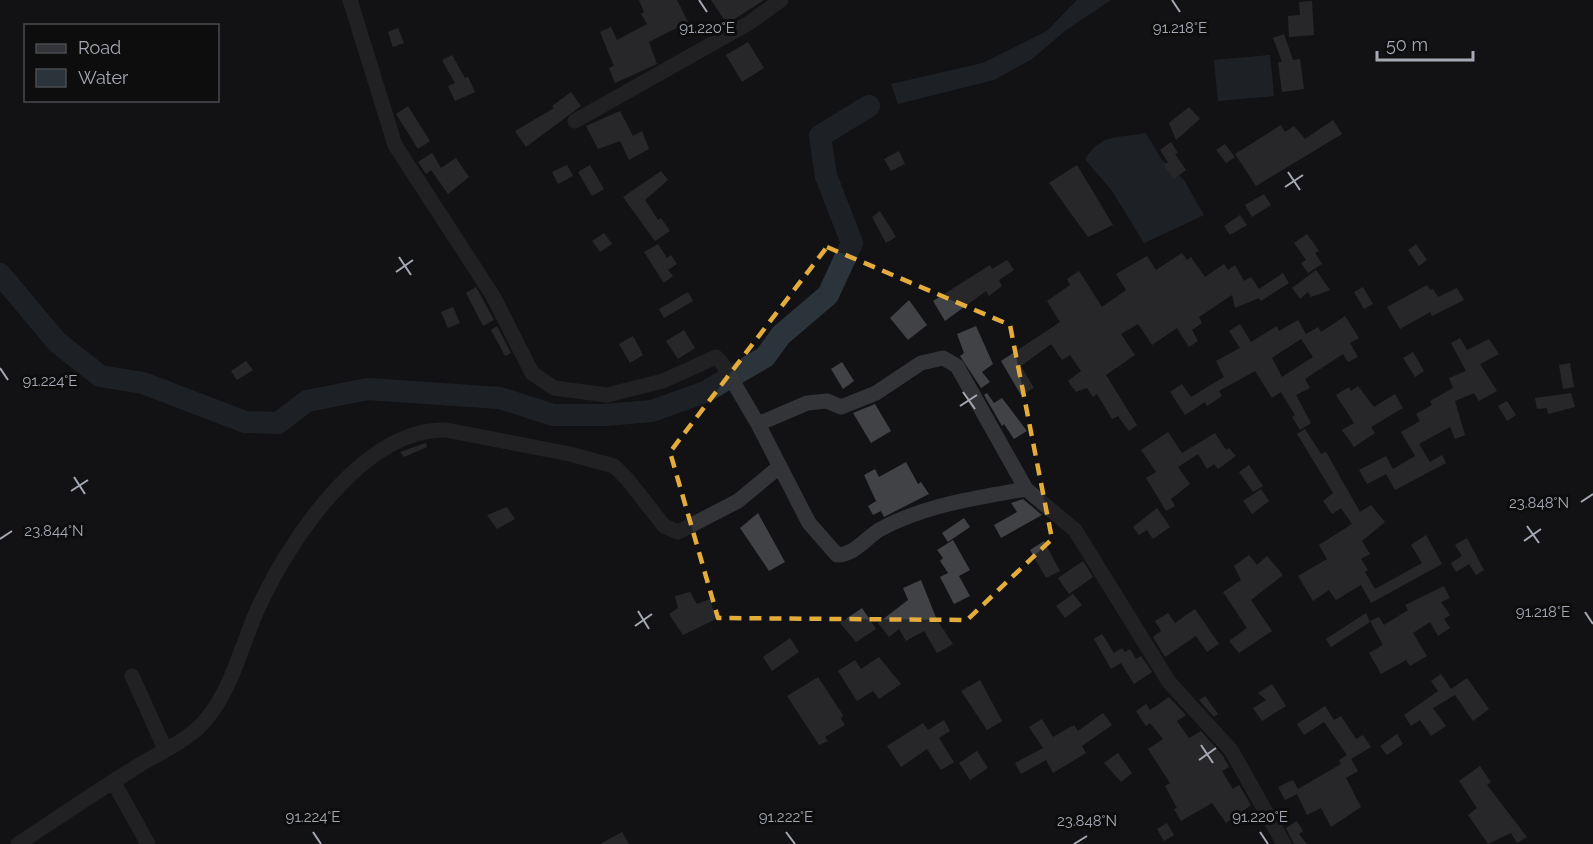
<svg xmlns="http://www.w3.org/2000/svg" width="1593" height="844" viewBox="0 0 1593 844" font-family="Raleway,sans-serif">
	<rect width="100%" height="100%" fill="#121214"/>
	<path fill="#2c343b" d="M1077 0H1111L1066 30 1032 59 994 80 898 104 891 84 983 63 1047 31Z
		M1270 55 1274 96 1218 101 1214 60Z
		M1146 133 1161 159 1184 180 1204 215 1144 243 1112 191 1085 159C1103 132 1118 139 1146 133Z"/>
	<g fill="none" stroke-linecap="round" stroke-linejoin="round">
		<path stroke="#2c343b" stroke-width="22" d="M0 274 57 342 100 376 143 383 245 422 278 423 307 401 368 389 500 398 553 415H605L652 411 705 392 765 357 781 335 828 295 852 243 826 176 820 136 869 106"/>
	</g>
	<path fill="#414246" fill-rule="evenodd" d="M639 0H677L688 22 649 42 657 64 615 83 609 68 614 66 600 32 611 27 617 40 647 24 641 14 644 12Z
		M711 0H764L727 24Z
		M1312 1 1314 35 1289 37 1288 16 1300 15 1299 2Z
		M398 28 404 43 393 47 388 32Z
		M1284 34 1293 60 1300 59 1304 89 1282 92 1278 62H1282L1273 38Z
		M748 42 764 68 742 82 726 55Z
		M452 55 465 78 468 77 475 92 455 101 448 86 455 83 442 60Z
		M571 92 581 106 526 147 515 131 554 108 552 106Z
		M408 106 430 141 418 149 396 114Z
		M1189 107 1200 119 1176 140 1169 123Z
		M620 111 633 136 642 131 649 149 629 160 620 141 598 149 586 126Z
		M1333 120 1342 134 1256 186 1235 154 1281 125 1285 132 1294 126 1305 139Z
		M1171 142 1178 153 1175 154 1186 170 1174 179 1164 165 1168 162 1160 150Z
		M1225 144 1235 157 1226 163 1216 150Z
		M899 151 905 164 891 171 884 159Z
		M432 153 441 168 456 158 469 177 448 194 431 170 426 174 418 162Z
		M567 165 573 176 558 184 552 172Z
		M590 165 604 189 592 196 578 172Z
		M1077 165 1113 225 1088 237 1049 183Z
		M661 171 668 180 645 200 658 220 661 218 670 231 655 241 623 197Z
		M1264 194 1271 205 1252 217 1245 205Z
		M880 211 896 237 886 243 872 217Z
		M1240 215 1247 225 1230 235 1224 226Z
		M604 233 612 244 600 252 592 241Z
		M1307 234 1319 251 1315 253 1322 264 1308 273 1301 263 1306 260 1294 243Z
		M658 244 667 258 671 255 677 264 668 270 673 276 664 283 644 252Z
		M1416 244 1427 260 1419 266 1408 250Z
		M1182 253 1187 260 1191 257 1205 277 1224 264 1228 270 1235 265 1244 281 1251 277 1259 289 1283 273 1289 283 1261 301 1259 298 1235 308 1232 295 1199 317 1202 323 1192 330 1198 341 1189 347 1177 328 1152 345 1138 324 1121 334 1135 355 1106 375 1137 425 1129 431 1118 416 1112 419 1097 394 1093 397 1087 388 1076 392 1068 381 1081 371 1070 355 1062 360 1051 344 1021 366 1034 388 1021 395 1001 361 1060 322 1047 301 1070 285 1067 279 1079 271 1102 307 1126 290 1116 274 1147 256 1156 270Z
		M1007 260 1014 270 999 280 1002 286 989 296 986 291 945 321 933 301 990 265 992 269Z
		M1316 270 1330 290 1311 297 1308 292 1300 299 1292 288Z
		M1427 285 1430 290 1433 289 1438 297 1457 288 1464 300 1432 316 1430 312 1400 329 1387 307Z
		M476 287 494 320 483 326 466 293Z
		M1363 287 1373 304 1364 309 1354 292Z
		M688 292 693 301 664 318 659 309Z
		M909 300 927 325 908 340 890 318Z
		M453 307 460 323 448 328 441 312Z
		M1345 316 1359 338 1350 343 1358 357 1348 362 1343 354 1305 379 1310 388 1296 395 1311 423 1300 430 1292 417 1295 415 1281 392 1272 398 1255 371 1219 391 1222 396 1207 406 1205 402 1185 415 1170 392 1182 384 1191 397 1224 377 1216 361 1240 348 1229 331 1240 324 1251 342 1277 326 1279 331 1298 320 1306 334 1318 327 1321 332ZM1301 339 1313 357 1282 377 1272 358Z
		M497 326 511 353 505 356 491 330Z
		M976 326 993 364 982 372 990 382 981 388 960 356 964 353 957 334Z
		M684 330 695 348 678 359 666 341Z
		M633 336 643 355 630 363 619 344Z
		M1460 338 1467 350 1489 339 1499 354 1480 364 1497 391 1479 401 1474 393 1455 401 1465 435 1455 439 1450 427 1419 444 1430 462 1442 455 1446 463 1395 490 1386 474 1367 484 1359 470 1386 456 1393 469 1415 456 1401 432 1420 421 1416 414 1432 405 1430 401 1453 388 1449 378 1466 371 1451 343Z
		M1413 352 1424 371 1415 377 1403 358Z
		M246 361 253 370 237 380 231 371Z
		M842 362 854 381 843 389 831 369Z
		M1570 363 1574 387 1563 389 1559 365Z
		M1358 386 1374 407 1395 394 1403 408 1371 427 1375 433 1354 447 1342 430 1354 423 1336 395 1349 387 1351 391Z
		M987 393 994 403 1002 398 1027 431 1014 439 1004 424 1002 426 984 395Z
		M1571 393 1575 407 1548 414 1547 408 1537 409 1535 398Z
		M1507 401 1516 415 1507 421 1498 406Z
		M875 404 891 431 871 443 853 413Z
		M1305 429 1321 454 1326 452 1360 512 1371 505 1385 522 1362 541 1370 554 1361 559 1368 570 1365 572 1375 589 1422 563 1411 545 1426 535 1442 564 1371 603 1361 585 1336 600 1329 590 1313 601 1298 576 1327 559 1319 545 1352 524 1341 508 1332 514 1323 501 1333 493 1297 434Z
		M1168 432 1182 453 1215 433 1226 450 1229 448 1236 456 1218 469 1214 464 1207 469 1198 454 1178 467 1190 484 1171 499 1175 506 1166 511 1146 478 1156 472 1141 450Z
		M426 443 427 447 404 457 400 452Z
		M906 462 918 484 921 482 929 494 884 517 881 511 873 515 868 506 876 501 864 475 875 469 879 477Z
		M1249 465 1263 486 1253 492 1239 472Z
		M1261 489 1269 501 1252 514 1243 501Z
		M1023 499 1042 515 1001 538 994 525 1017 512 1011 503Z
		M507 507 515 519 497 529 487 515Z
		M1157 508 1170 527 1153 539 1147 530 1139 535 1133 527Z
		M758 513 785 562 769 571 740 528Z
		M964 518 970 527 948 542 942 533Z
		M1467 538 1484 570 1476 575 1469 564 1456 572 1451 563 1462 556 1455 545Z
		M953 540 970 570 959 576 970 596 954 604 940 577 948 573 940 561 943 558 937 550Z
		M1044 541 1060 571 1046 578 1030 550Z
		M1249 555 1257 565 1267 556 1283 575 1251 600 1272 631 1239 653 1229 641 1247 628 1223 592 1241 580 1234 566Z
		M1083 561 1093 577 1069 594 1058 578Z
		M921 580 937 620 953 644 937 653 924 631 906 641 899 629 889 637 878 623 908 600 903 588Z
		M1444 586 1450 598 1441 602 1450 615 1444 619 1450 628 1438 636 1430 622 1413 633 1427 656 1410 666 1406 660 1381 674 1369 653 1383 645 1370 621 1379 617 1384 625 1408 610 1405 605Z
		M690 592 697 604 710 599 716 619 683 635 669 614 678 608 675 596Z
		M1073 594 1082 605 1065 618 1056 606Z
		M862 608 876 629 856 642 840 623Z
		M1195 609 1219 644 1207 652 1196 636 1165 657 1153 637 1161 631 1155 621 1168 613 1175 623Z
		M1366 613 1370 622 1331 647 1326 639Z
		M1102 634 1114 653 1122 648 1125 652 1130 649 1136 659 1141 656 1152 672 1134 684 1121 663 1111 669 1094 639Z
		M790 638 799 652 772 671 763 657Z
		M879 657 901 684 879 699 873 691 857 701 838 671 855 660 861 669Z
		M1441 674 1451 689 1467 678 1489 709 1473 721 1455 695 1433 708 1446 726 1431 736 1420 720 1411 726 1404 715 1438 691 1431 681Z
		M818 677 843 715 841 719 845 725 825 737 828 741 819 745 787 696Z
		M980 680 1002 721 987 730 961 691Z
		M1272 684 1286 706 1262 721 1253 708 1266 700 1258 693Z
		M1205 696 1218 714 1214 717 1199 700Z
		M1169 697 1186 715 1177 721 1189 738 1201 731 1223 756 1229 767 1222 771 1233 789 1239 785 1251 805 1226 823 1212 803 1181 821 1174 809 1177 808 1165 786 1170 783 1148 749 1163 739 1150 723 1146 726 1136 711 1146 704 1150 710Z
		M1325 706 1334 720 1341 716 1356 739 1363 735 1371 747 1351 759 1358 771 1346 778 1361 807 1331 827 1321 808 1307 815 1297 794 1285 800 1278 787 1293 780 1298 789 1341 764 1339 760 1347 755 1324 722 1304 735 1297 724Z
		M1103 713 1112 725 1082 746 1086 753 1053 773 1046 760 1021 774 1015 763 1043 748 1029 727 1042 719 1053 737 1074 725 1078 731Z
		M944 720 950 731 939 738 954 762 941 770 927 749 901 767 887 746 923 723 928 730Z
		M1397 734 1403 744 1387 755 1380 746Z
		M977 751 988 768 970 780 959 763Z
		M1118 753 1132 773 1121 782 1104 763Z
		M1480 766 1491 782 1487 785 1527 837 1517 843 1511 833 1488 844 1468 815 1477 808 1459 781Z
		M1297 821 1303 831 1299 834 1307 844H1294L1286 828Z
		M1167 823 1174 835 1164 841 1157 829Z
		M622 832 629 844H600Z"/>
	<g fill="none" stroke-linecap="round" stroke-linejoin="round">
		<path stroke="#333438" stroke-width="15" d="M350 0 395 145 493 296 532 373 554 388 607 395 663 381 716 357 722 363 758 424 807 403 827 401 841 407 876 393 921 363 943 358 957 366 1026 489 1075 530 1169 682 1231 750 1284 844
			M575 121 749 23 781 0
			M758 424 809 523 837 555C854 555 865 539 879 530 924 505 976 498 1026 489
			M132 676 165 749
			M113 781 148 844
			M18 844C56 819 94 793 133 769 154 755 184 743 202 724 232 692 241 645 259 606 291 539 363 428 446 430L570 454 614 466 628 480 664 526 678 532 738 501 779 467"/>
	</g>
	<path d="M0 0H1593V844H0ZM827 247 1010 325 1052 539 967 620 718 618 670 452Z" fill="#121214" fill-opacity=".55" fill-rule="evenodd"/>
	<path fill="none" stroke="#e4ac3a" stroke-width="4.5" stroke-dasharray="12 8" stroke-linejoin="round" d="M827 247 1010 325 1052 539 967 620 718 618 670 452Z"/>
	<path fill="none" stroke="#a5a9b3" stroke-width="2" d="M699 0 707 12M1172 0 1180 12M1288 172 1300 190M1285 187 1303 175M399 257 411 275M396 272 413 260M0 368 8 380M963 392 975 409M960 406 977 395M74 477 85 494M71 491 88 480M1581 502 1593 494M1527 526 1539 543M0 539 12 531M1524 541 1541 529M638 611 649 629M1585 612 1593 624M635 626 652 614M1201 745 1213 763M1199 760 1216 748M313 832 321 844M786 832 795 844M1260 832 1268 844M1074 844 1087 836"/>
	<g font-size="15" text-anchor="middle" fill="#a5a9b3" stroke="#0d0d0e" stroke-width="6" stroke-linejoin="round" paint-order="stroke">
		<text x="707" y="33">91.220°E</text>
		<text x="1180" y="33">91.218°E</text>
		<text x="50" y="386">91.224°E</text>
		<text x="1539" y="508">23.848°N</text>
		<text x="54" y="536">23.844°N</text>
		<text x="1543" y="617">91.218°E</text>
		<text x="313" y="822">91.224°E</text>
		<text x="786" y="822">91.222°E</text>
		<text x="1260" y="822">91.220°E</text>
		<text x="1087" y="826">23.848°N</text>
	</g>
	<rect x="24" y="24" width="195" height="78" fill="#0d0d0e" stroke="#4a4b50" stroke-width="1.5"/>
	<rect x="36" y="44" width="30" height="9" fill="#333438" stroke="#4a4b50" stroke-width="1.5"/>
	<text x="78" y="54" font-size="18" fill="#a5a9b3">Road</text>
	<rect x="36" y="69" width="30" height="18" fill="#2c343b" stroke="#4a4b50" stroke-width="1.5"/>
	<text x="78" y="84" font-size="18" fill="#a5a9b3">Water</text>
	<path d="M1377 51v9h96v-9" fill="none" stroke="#a5a9b3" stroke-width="3"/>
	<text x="1386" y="51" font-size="18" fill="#a5a9b3" stroke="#0d0d0e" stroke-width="4.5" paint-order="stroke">50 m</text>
</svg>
